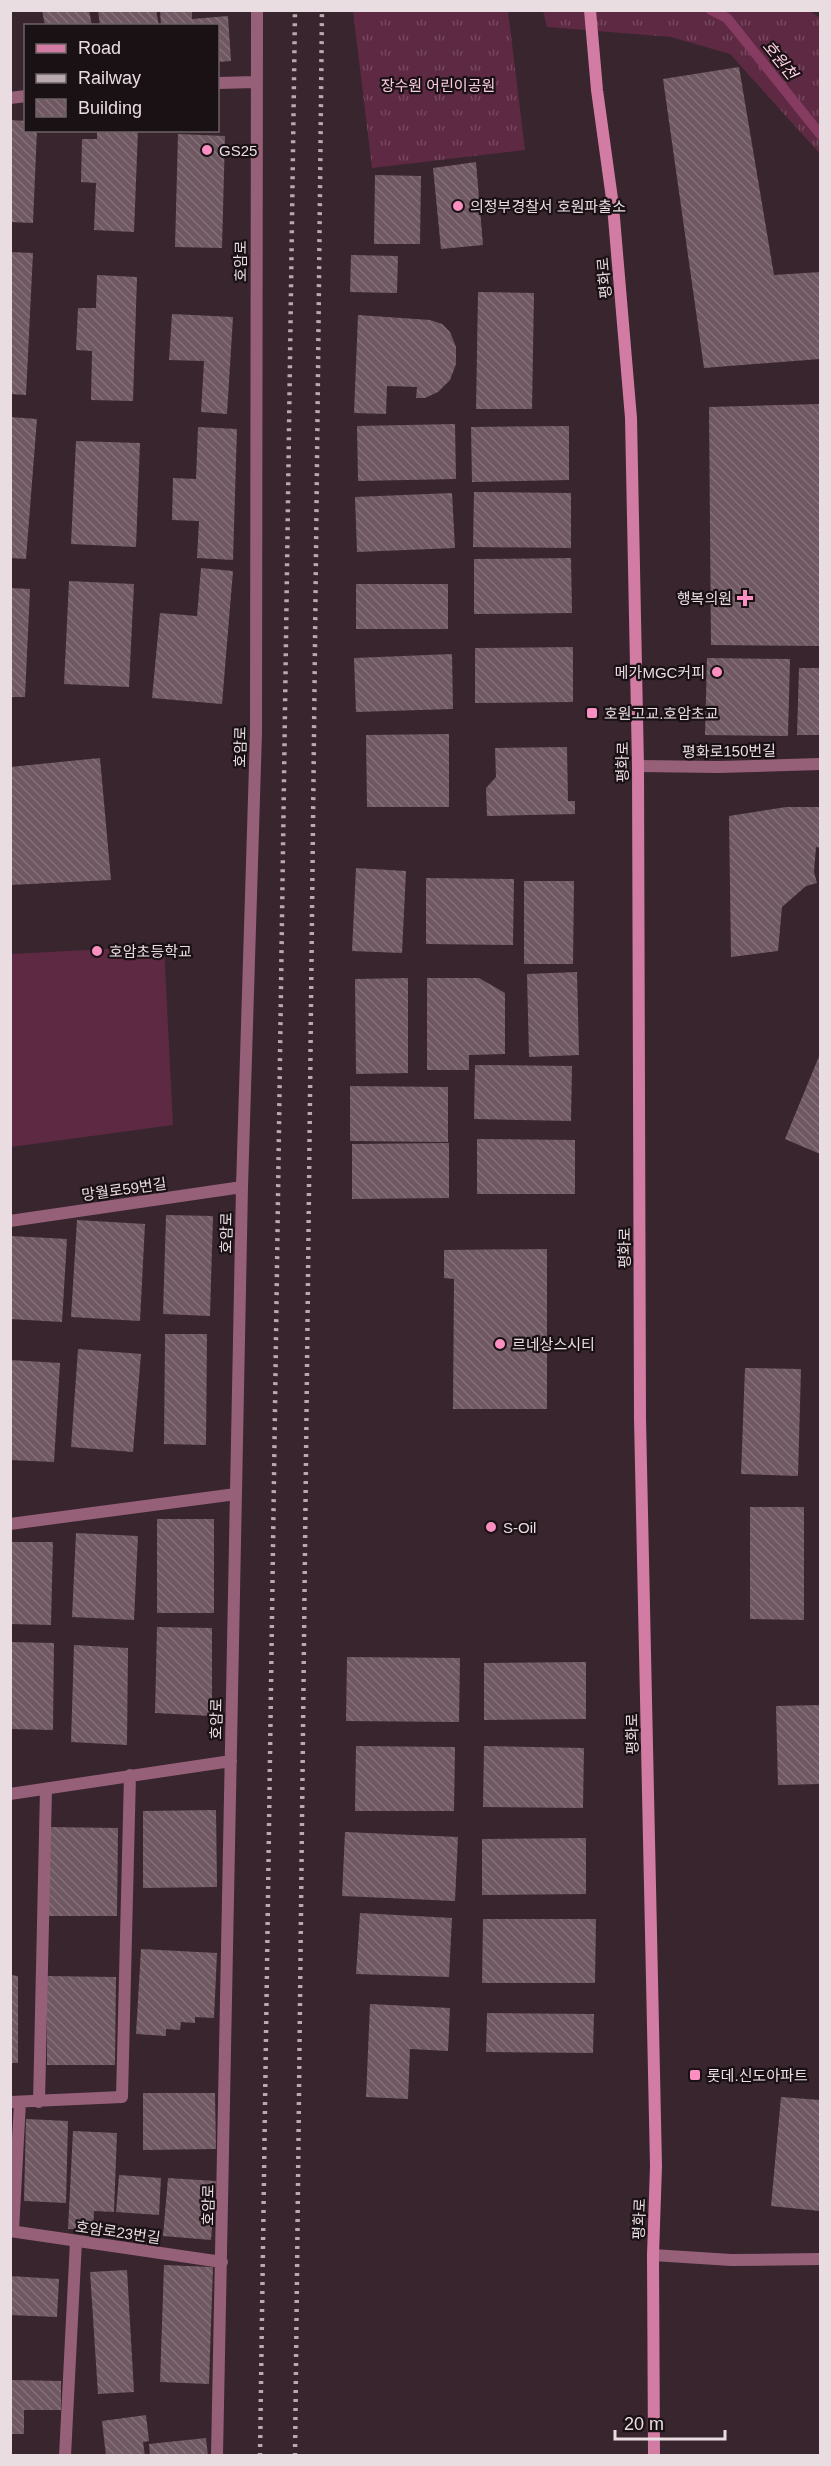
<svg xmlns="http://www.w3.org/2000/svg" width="831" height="2466" viewBox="0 0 831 2466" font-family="Helvetica,'Noto Sans KR',sans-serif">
	<defs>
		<pattern id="grass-tufts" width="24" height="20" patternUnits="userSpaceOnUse" patternTransform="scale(1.5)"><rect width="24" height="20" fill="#5e2943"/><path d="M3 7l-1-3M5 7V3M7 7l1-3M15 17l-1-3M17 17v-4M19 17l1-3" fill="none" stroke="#75485e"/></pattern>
		<pattern id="building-back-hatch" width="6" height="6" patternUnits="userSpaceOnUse" patternTransform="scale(1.5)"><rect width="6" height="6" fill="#6f5862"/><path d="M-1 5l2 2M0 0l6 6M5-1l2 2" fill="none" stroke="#847078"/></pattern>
	</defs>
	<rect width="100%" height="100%" fill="#38252d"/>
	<path fill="url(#grass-tufts)" d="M353 11H508L525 150 372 168Z
		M543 11H810L820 18V154L730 54 671 37 547 27Z"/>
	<path fill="#5e2943" d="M164 946 173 1125 11 1147V954Z"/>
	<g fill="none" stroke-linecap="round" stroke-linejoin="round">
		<path stroke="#863b60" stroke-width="10" d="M711 10 727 18 820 134"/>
	</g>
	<path fill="url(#building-back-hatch)" d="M42 10H89L92 26H45Z
		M98 10H156L159 26H100Z
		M160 10H192V19L228 16 231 61 218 62V26H161Z
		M739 67 774 275 820 272V359L704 368 663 79Z
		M10 120 26 121V130H37L33 223 10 222Z
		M97 130H138L134 232 94 230 96 183 81 182 82 139H97Z
		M178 134 225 136 222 248 175 247Z
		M476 162 483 245 441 249 433 168Z
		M375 175 421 176 420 244H374Z
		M10 252 33 253 26 395 10 394Z
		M351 255 398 256 397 293 350 292Z
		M97 275 137 277 133 401 91 400 92 351 76 350 78 308H96Z
		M478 292 534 293 532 409H476Z
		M172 314 233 317 227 414 201 412 204 361 169 360Z
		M358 315 430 320 442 324 450 332 456 347V364L450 380 438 392 425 398H416L417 387 387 386 386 414 354 413Z
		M820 404V646L711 645 709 407Z
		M10 417 37 419 26 559 10 558Z
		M455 424 456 479 358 481 357 426Z
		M569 426V480L472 482 471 427Z
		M198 427 237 429 233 560 197 558 199 521 172 520 173 478 196 479Z
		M76 441 140 443 136 547 71 544Z
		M474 492 571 493V548L473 547Z
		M452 493 455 548 357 552 355 497Z
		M571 558 572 613 474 614V559Z
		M201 568 233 571 222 704 152 698 160 613 197 616Z
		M69 581 134 584 129 687 64 684Z
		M356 584H448V629H356Z
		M10 588 30 589 25 697H10Z
		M573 647V702L475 703V648Z
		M452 654 453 709 356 712 354 658Z
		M707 658 790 659 788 736 705 735Z
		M799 668H820V735H797Z
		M449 734V807H367L366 735Z
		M567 747 568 801H575V814L487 816 486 788 496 777 495 748Z
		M100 758 111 880 10 885V767Z
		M786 807H820V848L816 847 814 872 817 883 806 886 782 907 778 951 731 957 729 816Z
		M356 868 406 871 402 953 352 951Z
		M426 878 514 879 513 945 426 944Z
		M524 881H574L573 964H524Z
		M577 972 579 1055 529 1057 527 974Z
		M408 978V1073L356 1074 355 979Z
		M427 978H479L505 993V1054L469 1055V1070H427Z
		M820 1054V1154L785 1139Z
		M475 1065 572 1066 571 1121 474 1119Z
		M350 1086 448 1087V1142L350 1141Z
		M477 1139 575 1140V1194H477Z
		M449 1143V1198L352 1199V1144Z
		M166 1215 213 1216 210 1316 163 1314Z
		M77 1220 145 1224 140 1321 71 1317Z
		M11 1236 67 1239 62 1322 10 1319Z
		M547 1249V1409H453L454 1279 444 1278V1250Z
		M165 1334H207L206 1445 164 1444Z
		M78 1349 141 1354 133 1452 71 1447Z
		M10 1360 60 1363 54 1462 10 1460Z
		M745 1368 801 1369 798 1476 741 1474Z
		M750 1507H804V1620L750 1619Z
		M157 1519H214V1613H157Z
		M76 1533 138 1536 134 1620 72 1617Z
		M10 1542H53L51 1625 10 1624Z
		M157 1627 212 1628V1716L155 1713Z
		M10 1642 54 1643 53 1730 10 1729Z
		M74 1645 128 1648 127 1745 71 1742Z
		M347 1657 460 1658 459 1722 346 1721Z
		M586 1662V1719L484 1720V1663Z
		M820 1705V1784L778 1785 776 1706Z
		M356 1746 455 1747 454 1811H355Z
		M484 1746 584 1748 583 1808 483 1807Z
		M216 1810 217 1887 143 1888V1811Z
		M49 1827 118 1828 117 1916H49Z
		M345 1832 458 1837 455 1901 342 1896Z
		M586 1838V1894L482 1895V1839Z
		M360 1913 452 1918 449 1977 356 1974Z
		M483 1919H596L595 1983H482Z
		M141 1949 217 1953 214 2018 195 2017V2023L181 2022 180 2030 166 2029V2036L136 2034Z
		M10 1975 18 1976V2063H10Z
		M47 1976 116 1977 115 2065H47Z
		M370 2004 450 2008 448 2051 410 2049 408 2099 366 2097Z
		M487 2013 594 2014 593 2053 486 2052Z
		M143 2093H215L216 2149 143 2150Z
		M781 2097 820 2100V2211L771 2206Z
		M26 2119 68 2121 66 2203 24 2201Z
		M73 2131 117 2133 114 2212 94 2211 93 2230 68 2229Z
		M119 2175 161 2178 159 2215 116 2212Z
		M168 2178 216 2181 211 2240 163 2236Z
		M164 2265 213 2267 209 2384 160 2382Z
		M127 2270 134 2392 98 2394 90 2272Z
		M10 2276 59 2279 57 2317 10 2315Z
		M10 2380 61 2381V2410H24V2434H10Z
		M146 2415 149 2441 143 2442 145 2456H106L102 2421Z
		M206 2438 208 2456H150L149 2444Z"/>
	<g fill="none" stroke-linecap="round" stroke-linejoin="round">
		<path stroke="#966078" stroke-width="12" d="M653 2255 731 2260 820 2259"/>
		<path stroke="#966078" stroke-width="12" d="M218 83 255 82
			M10 98 26 96
			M638 766 719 767 820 764
			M10 1221 242 1187
			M10 1524 236 1494
			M10 1794 231 1761
			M10 2102 122 2097 130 1775
			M39 2102 46 1789
			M10 2231 222 2262
			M13 2231 20 2102
			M65 2456 76 2241
			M217 2456 242 1187 256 733 257 10"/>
		<path stroke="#d27ba3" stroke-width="12" d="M590 10 597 90 613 206 631 418 638 766 640 1419 656 2166 653 2255 654 2456"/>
		<path stroke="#b8aaaf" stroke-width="4.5" stroke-dasharray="3 6" stroke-linecap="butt" d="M260 2456 295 10
			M295 2456 322 10"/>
	</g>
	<g fill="#fc8fc1" stroke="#1a1115" stroke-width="2">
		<circle cx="207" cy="150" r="6"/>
		<circle cx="458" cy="206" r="6"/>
		<path d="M742 589h6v6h6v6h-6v6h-6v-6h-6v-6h6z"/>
		<circle cx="717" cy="672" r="6"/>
		<rect x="586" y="707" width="12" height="12" rx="3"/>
		<circle cx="97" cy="951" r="6"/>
		<circle cx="500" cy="1344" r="6"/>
		<circle cx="491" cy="1527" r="6"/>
		<rect x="689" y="2069" width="12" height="12" rx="3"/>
	</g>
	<g text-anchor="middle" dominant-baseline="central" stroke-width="4.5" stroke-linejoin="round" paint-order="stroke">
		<g font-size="15" fill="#f9cbde" stroke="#1a1115">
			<text x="438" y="85">장수원 어린이공원</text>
		</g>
		<g font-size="15" fill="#eadde2" stroke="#1a1115" text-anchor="start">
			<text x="219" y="150">GS25</text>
			<text x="470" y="206">의정부경찰서 호원파출소</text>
			<text x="732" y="598" text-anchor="end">행복의원</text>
			<text x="705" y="672" text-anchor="end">메가MGC커피</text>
			<text x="604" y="713">호원고교.호암초교</text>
			<text x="109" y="951">호암초등학교</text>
			<text x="512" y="1344">르네상스시티</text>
			<text x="503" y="1527">S-Oil</text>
			<text x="707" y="2075">롯데.신도아파트</text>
		</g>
		<g font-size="15" fill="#eadde2" stroke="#1a1115">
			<text transform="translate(240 261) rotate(-90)">호암로</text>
			<text transform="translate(604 278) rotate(-95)">평화로</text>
			<text transform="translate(240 747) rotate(-89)">호암로</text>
			<text transform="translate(729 751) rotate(-1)">평화로150번길</text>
			<text transform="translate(622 762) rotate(-90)">평화로</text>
			<text transform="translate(124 1189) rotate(-8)">망월로59번길</text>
			<text transform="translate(226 1233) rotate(-89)">호암로</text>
			<text transform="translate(624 1248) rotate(-90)">평화로</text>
			<text transform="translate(216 1719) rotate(-89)">호암로</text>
			<text transform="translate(632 1734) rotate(-91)">평화로</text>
			<text transform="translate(208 2205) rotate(-89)">호암로</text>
			<text transform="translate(639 2219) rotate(-88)">평화로</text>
			<text transform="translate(118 2232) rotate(8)">호암로23번길</text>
		</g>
		<g font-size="16" font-style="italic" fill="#ffd1e4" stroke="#1a1115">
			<text transform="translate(780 60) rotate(51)">호원천</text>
		</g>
	</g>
	<rect width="831" height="2466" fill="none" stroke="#eadde2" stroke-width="24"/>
	<rect x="24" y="24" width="195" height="108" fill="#1a1115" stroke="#6d6367" stroke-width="1.5"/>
	<rect x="36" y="44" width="30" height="9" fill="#d27ba3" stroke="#6d6367" stroke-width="1.5"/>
	<text x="78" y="54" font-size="18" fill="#eadde2">Road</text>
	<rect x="36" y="74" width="30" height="9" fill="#b8aaaf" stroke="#6d6367" stroke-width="1.5"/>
	<text x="78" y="84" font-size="18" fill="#eadde2">Railway</text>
	<rect x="36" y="99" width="30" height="18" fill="url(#building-back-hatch)" stroke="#6d6367" stroke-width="1.5"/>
	<text x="78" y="114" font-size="18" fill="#eadde2">Building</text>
	<path d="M615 2430v9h110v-9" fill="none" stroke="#eadde2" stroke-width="3"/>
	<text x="624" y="2430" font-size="18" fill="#eadde2" stroke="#1a1115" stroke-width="4.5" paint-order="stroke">20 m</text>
</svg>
